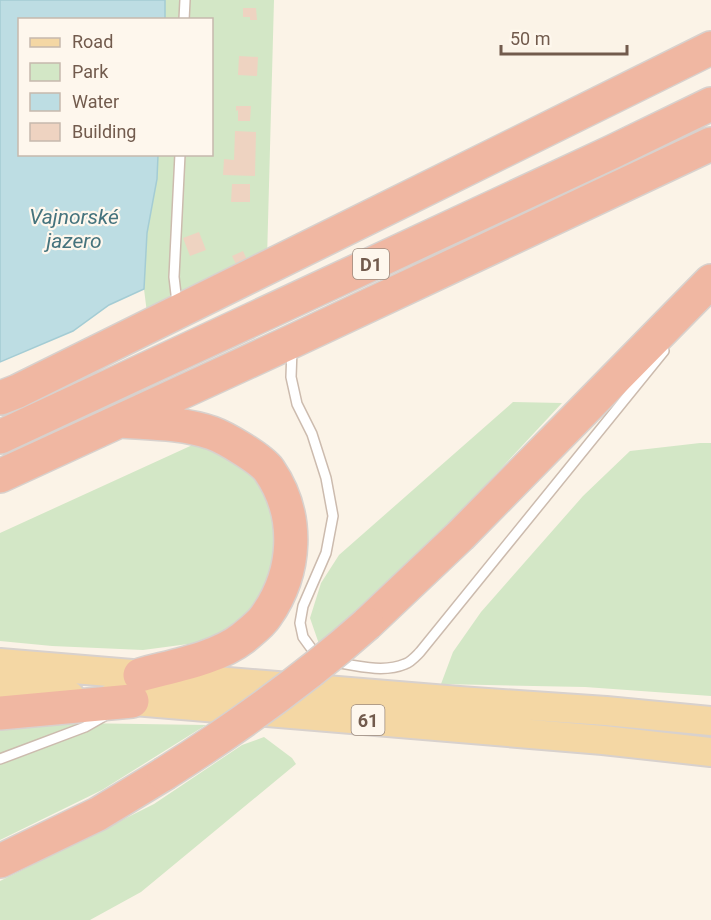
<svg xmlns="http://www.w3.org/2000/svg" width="711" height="920" viewBox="0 0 711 920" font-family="Roboto,sans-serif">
	<rect width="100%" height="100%" fill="#fbf3e7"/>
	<path fill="#d3e7c6" d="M165 0H274L267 259 147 313 144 289 147 233 157 179 158 155 212 154V20L165 19Z
		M513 402 562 403 443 531 363 607 319 644 310 618 321 583 339 555Z
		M199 442 248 463 270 492 280 543 270 580 242 622 211 641 143 650 52 646 0 641V533Z
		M700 443H711V696L585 687 441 684 453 652 481 612 583 496 630 451Z
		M75 723 206 725 102 790 0 840V728Z
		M264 737 292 758 296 764 141 892 90 920H0V881L154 804 242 745Z"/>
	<path fill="#bddde3" stroke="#a4ccd4" stroke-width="1.5" d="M0 0H165V19L20 20V154L158 155 157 179 147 233 144 289 109 305 73 331 0 362Z"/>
	<path fill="#eed3c1" d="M243 8H256L257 20H250V17H243Z
		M239 56 258 57 257 76 238 75Z
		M236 106H251L250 121H238V110L236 111Z
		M235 131 256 132 255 176 223 175 224 159 234 160Z
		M232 184H250V202H231Z
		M199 232 206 250 190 256 183 238Z
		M243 251 249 264 238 268 232 256Z"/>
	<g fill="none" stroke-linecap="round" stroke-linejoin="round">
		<g stroke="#ccbbae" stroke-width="12">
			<path id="lane" d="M184 20 185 0
				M177 303 174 277 180 154
				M292 349 291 377 297 404 312 434 326 478 333 516 326 553 303 606 300 623 303 637 311 648 323 656
				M334 662C357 666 384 673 405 664 411 662 416 656 420 652L664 351
				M0 759 85 727 106 715"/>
		</g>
		<g stroke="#d8d1cd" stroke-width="32">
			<path id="primary" d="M0 663 459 701 606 711 711 721
				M0 691 70 696
				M110 699 603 740 711 752"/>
		</g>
		<g stroke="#d8d1cd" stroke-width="36">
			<path id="highway" d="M0 398 18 391 711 48
				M121 421C151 423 183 423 212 433 226 438 261 459 269 470 300 515 297 572 266 616 261 624 250 632 243 638 216 659 172 666 140 675
				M0 437 612 152 711 104
				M0 476 293 341 711 144
				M367 624 460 536 711 281
				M0 713 132 701
				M0 861 98 814 164 774"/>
		</g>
		<use href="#lane" stroke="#fff" stroke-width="9"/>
		<use href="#primary" stroke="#f4d7a4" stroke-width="28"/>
		<use href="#highway" stroke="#f0b7a2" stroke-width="33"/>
		<g stroke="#d8d1cd" stroke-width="36" stroke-linecap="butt">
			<path id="highway-bridge" d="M164 774C235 729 304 680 367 624"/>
		</g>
		<use href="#highway-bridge" stroke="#f0b7a2" stroke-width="33"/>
	</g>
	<g text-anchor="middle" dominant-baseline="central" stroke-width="4.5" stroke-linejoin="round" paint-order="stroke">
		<g fill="#fef7ed" stroke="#9c8a7d" stroke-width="1.5">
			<rect x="353" y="249" width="36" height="30" rx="4.5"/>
			<rect x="351.5" y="705" width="33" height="30" rx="4.5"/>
		</g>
		<g font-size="18" font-weight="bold" fill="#725b4d">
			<text x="371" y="264">D1</text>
			<text x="368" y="720">61</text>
		</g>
		<g font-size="21" font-style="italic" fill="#45737d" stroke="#fef7ed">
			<text x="74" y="217">Vajnorské<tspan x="74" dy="24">jazero</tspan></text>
		</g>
	</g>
	<rect x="18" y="18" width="195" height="138" fill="#fef7ed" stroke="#c6b9ad" stroke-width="1.5"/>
	<rect x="30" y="38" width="30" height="9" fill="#f4d7a4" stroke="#c6b9ad" stroke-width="1.5"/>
	<text x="72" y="48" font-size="18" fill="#725b4d">Road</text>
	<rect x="30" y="63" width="30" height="18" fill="#d3e7c6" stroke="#c6b9ad" stroke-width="1.5"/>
	<text x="72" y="78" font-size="18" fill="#725b4d">Park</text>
	<rect x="30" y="93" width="30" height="18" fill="#bddde3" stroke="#c6b9ad" stroke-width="1.5"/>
	<text x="72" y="108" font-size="18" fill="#725b4d">Water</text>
	<rect x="30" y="123" width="30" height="18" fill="#eed3c1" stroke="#c6b9ad" stroke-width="1.5"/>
	<text x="72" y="138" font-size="18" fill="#725b4d">Building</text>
	<path d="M501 45v9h126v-9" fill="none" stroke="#725b4d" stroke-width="3"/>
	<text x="510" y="45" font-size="18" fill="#725b4d" stroke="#fef7ed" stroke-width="4.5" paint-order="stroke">50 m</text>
</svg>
